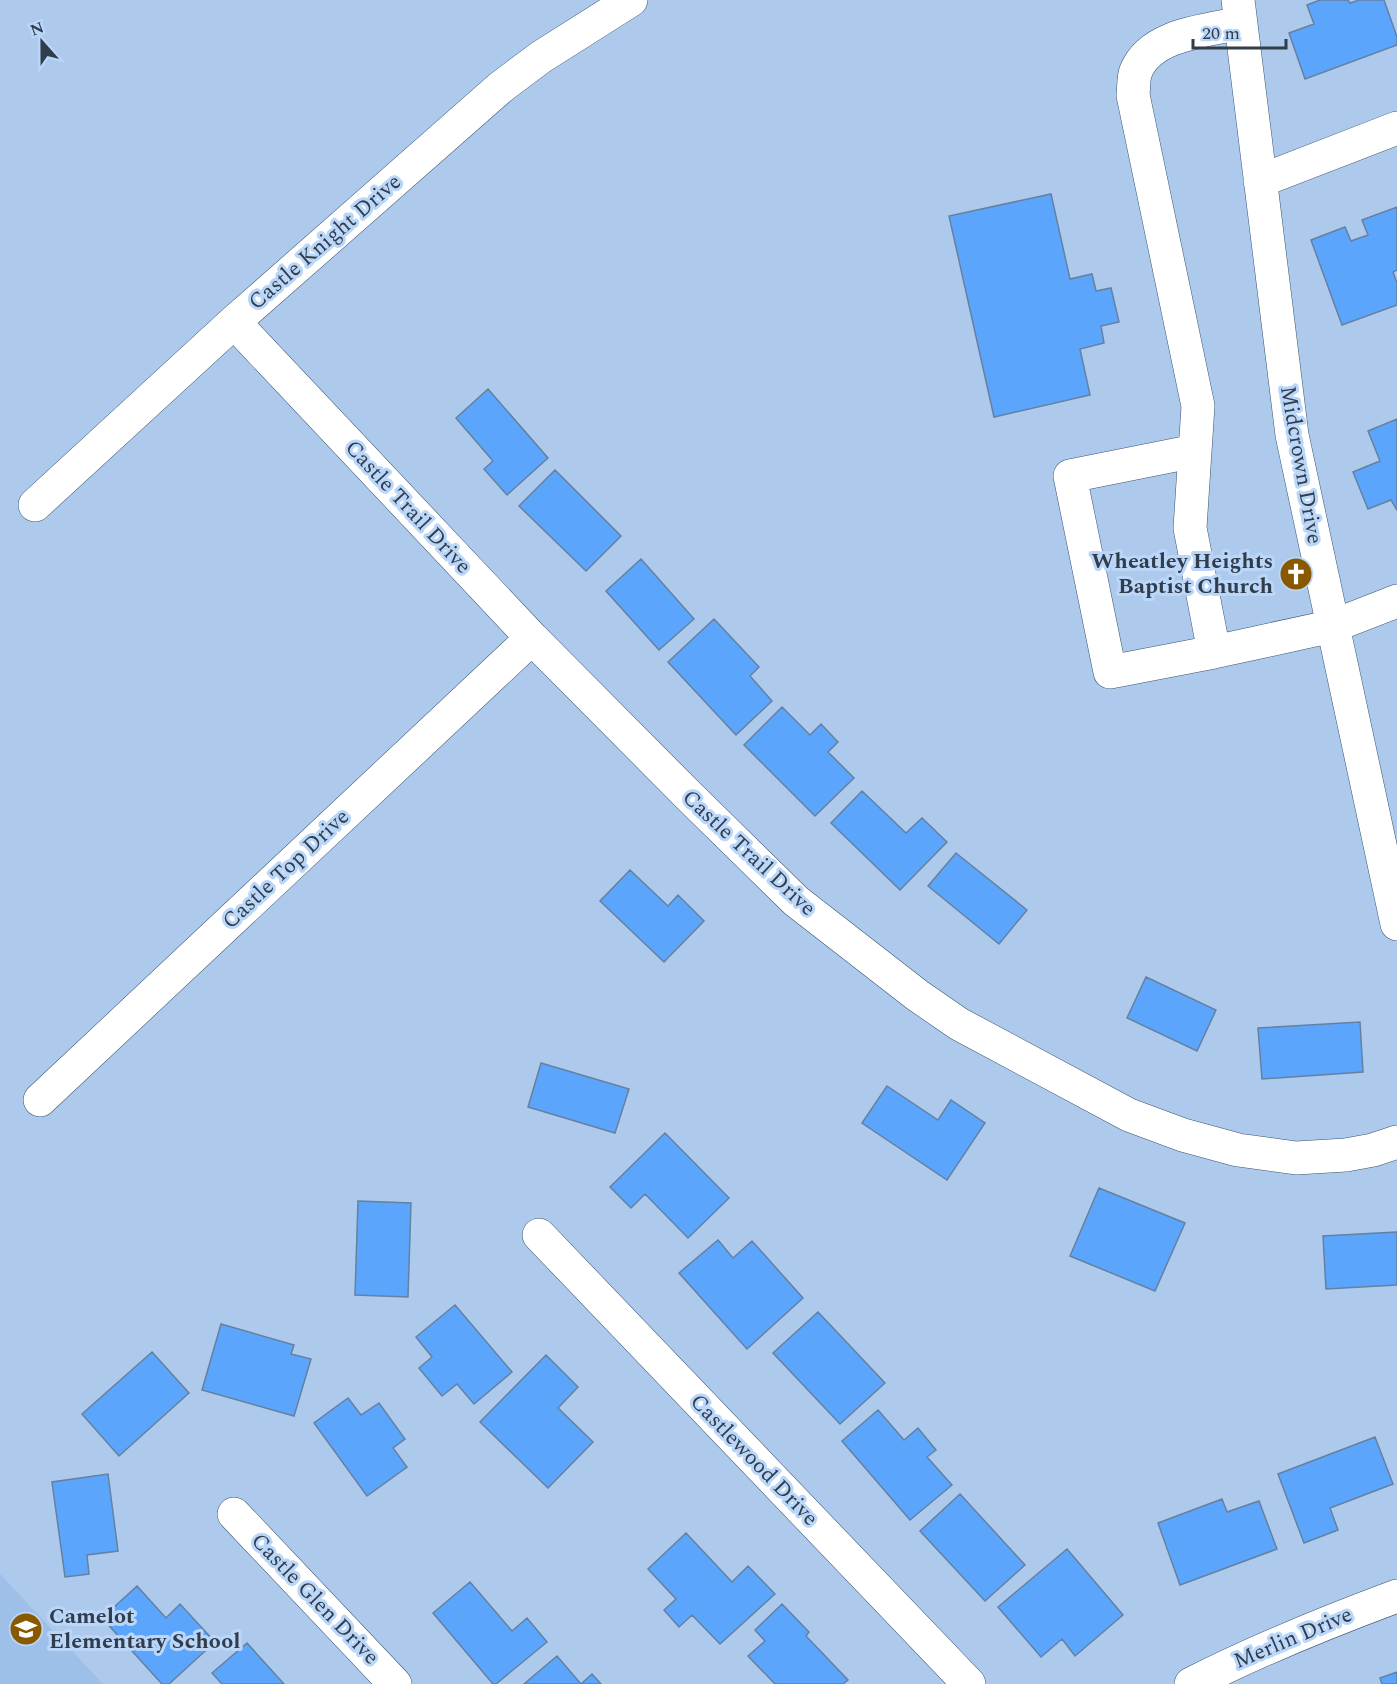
<svg xmlns="http://www.w3.org/2000/svg" width="1397" height="1684" viewBox="0 0 1397 1684" font-family="Spectral,serif">
	<rect width="100%" height="100%" fill="#adcaec"/>
	<path fill="#9ebfe7" d="M0 1574 103 1684H0Z"/>
	<path fill="#5ba6fc" stroke="#6580a0" stroke-width="1.5" d="M1320 0H1348L1350 3 1359 0H1384L1397 37V45L1305 79 1289 33 1314 24 1307 5Z
		M1051 194 1070 279 1092 274 1096 291 1111 288 1119 322 1101 326 1104 343 1080 349 1090 395 994 417 949 216Z
		M1397 207V270L1393 272 1397 283V305L1342 325 1311 240 1345 227 1351 241 1368 235 1362 220Z
		M488 389 548 458 507 495 484 469 493 461 456 418Z
		M1397 419V510L1391 500 1368 509 1353 472 1380 461 1368 431Z
		M555 470 621 536 586 571 519 506Z
		M641 559 694 619 659 650 606 591Z
		M714 619 759 667 750 676 772 701 736 735 668 662Z
		M782 707 810 735 821 724 838 742 828 752 854 778 815 816 744 745Z
		M862 791 906 833 922 818 947 842 900 890 831 823Z
		M956 853 1027 910 999 944 928 886Z
		M630 870 668 906 678 895 704 921 664 962 600 901Z
		M1146 977 1216 1010 1197 1051 1127 1018Z
		M1360 1022 1363 1072 1262 1079 1258 1028Z
		M541 1063 629 1089 615 1133 528 1107Z
		M887 1086 938 1120 951 1100 985 1123 947 1180 862 1123Z
		M665 1133 729 1198 688 1238 645 1194 631 1208 610 1187Z
		M1099 1188 1185 1223 1155 1291 1070 1256Z
		M358 1201 411 1203 408 1297 355 1295Z
		M1397 1232V1285L1326 1289 1323 1236Z
		M718 1240 733 1258 752 1241 803 1298 747 1349 679 1273Z
		M455 1305 512 1372 474 1404 457 1384 442 1396 419 1368 432 1357 416 1337Z
		M818 1312 885 1383 840 1424 773 1353Z
		M221 1324 294 1345 291 1354 311 1359 294 1416 202 1390Z
		M152 1352 189 1393 119 1456 82 1414Z
		M546 1355 578 1387 558 1408 593 1442 548 1488 480 1422Z
		M348 1398 361 1415 379 1403 405 1439 393 1448 407 1467 367 1496 314 1423Z
		M878 1410 904 1440 918 1428 936 1450 927 1457 952 1485 910 1520 842 1441Z
		M1375 1437 1393 1484 1330 1508 1338 1530 1304 1543 1278 1474Z
		M108 1474 118 1551 87 1555 89 1574 65 1577 52 1482Z
		M960 1494 1025 1565 985 1601 920 1531Z
		M1222 1499 1227 1512 1259 1501 1277 1549 1180 1585 1158 1523Z
		M686 1533 732 1582 748 1566 775 1594 720 1644 692 1615 679 1627 664 1610 676 1599 648 1569Z
		M1067 1549 1123 1615 1075 1656 1062 1639 1041 1657 998 1607Z
		M470 1582 512 1631 527 1618 547 1642 496 1684H493L433 1613Z
		M137 1586 166 1618 180 1604 215 1642 169 1684H162L102 1618Z
		M782 1604 809 1632 806 1636 848 1680 843 1684H775L748 1656 765 1641 755 1630Z
		M247 1643 284 1684H222L212 1673Z
		M557 1656 581 1684 592 1674 601 1684H524Z
		M1397 1672V1684H1382L1380 1678Z"/>
	<g fill="none" stroke-linecap="round" stroke-linejoin="round">
		<g stroke="#3a5371" stroke-width="34">
			<path id="minor" d="M1238 0 1292 435 1397 924
				M1240 23C1206 31 1151 34 1136 71 1133 78 1134 88 1133 95L1198 406 1190 528 1214 652 1333 626 1397 601
				M1260 181 1397 128
				M234 322 532 638 687 794 796 901 917 995 959 1024 1129 1115 1183 1135 1238 1150 1296 1158 1346 1155 1373 1150 1397 1142
				M1195 451 1070 476 1110 672 1214 652
				M35 505 234 322 501 87 541 57 631 0
				M40 1100 532 638
				M539 1235 969 1684
				M234 1514 395 1684
				M1191 1684C1258 1650 1327 1622 1397 1596"/>
		</g>
		<use href="#minor" stroke="#fff" stroke-width="33"/>
	</g>
	<defs>
		<g id="church-disc" transform="scale(1.725)"><circle r="9.5" fill="#895900" stroke="#bad7fa"/><path d="M-1.2-6h2.4v3.5h3.3v2.4h-3.3V6h-2.4V-.1h-3.3v-2.4h3.3Z" fill="#fff"/></g>
		<g id="school-disc" transform="scale(1.725)"><circle r="9.5" fill="#895900" stroke="#bad7fa"/><path d="M0-5L7-2L0 1L-7-2ZM-4 1L0 2.5L4 1V4Q0 6-4 4Z" fill="#fff"/></g>
	</defs>
	<g fill-rule="evenodd">
		<use href="#church-disc" x="1296" y="574"/>
		<use href="#school-disc" x="26" y="1629"/>
	</g>
	<g text-anchor="middle" dominant-baseline="central" stroke-width="6" stroke-linejoin="round" paint-order="stroke">
		<g font-size="22" fill="#313d4b" stroke="#bad7fa">
			<text transform="translate(325 242) rotate(-41)">Castle Knight Drive</text>
			<text transform="translate(1301 465) rotate(80)">Midcrown Drive</text>
			<text transform="translate(408 507) rotate(47)">Castle Trail Drive</text>
			<text transform="translate(749 853) rotate(43)">Castle Trail Drive</text>
			<text transform="translate(286 869) rotate(-43)">Castle Top Drive</text>
			<text transform="translate(754 1460) rotate(46)">Castlewood Drive</text>
			<text transform="translate(315 1599) rotate(46)">Castle Glen Drive</text>
			<text transform="translate(1293 1638) rotate(-23)">Merlin Drive</text>
		</g>
		<g font-size="22" font-weight="bold" fill="#313d4b" stroke="#bad7fa" text-anchor="end">
			<text x="1273" y="561">Wheatley Heights<tspan x="1273" dy="25">Baptist Church</tspan></text>
			<text x="49" y="1616" text-anchor="start">Camelot<tspan x="49" dy="25">Elementary School</tspan></text>
		</g>
	</g>
	<g transform="translate(42 42) rotate(339)" stroke="#bad7fa" stroke-width="4.5" paint-order="stroke">
	<path d="M0-4.5L10 22L0 15L-10 22Z" fill="#313d4b"/>
	<text y="-9" font-size="16" font-weight="bold" text-anchor="middle" fill="#313d4b">N</text>
	</g>
	<path d="M1193 39v9h93v-9" fill="none" stroke="#313d4b" stroke-width="3"/>
	<text x="1202" y="39" font-size="18" fill="#313d4b" stroke="#bad7fa" stroke-width="4.5" paint-order="stroke">20 m</text>
</svg>
